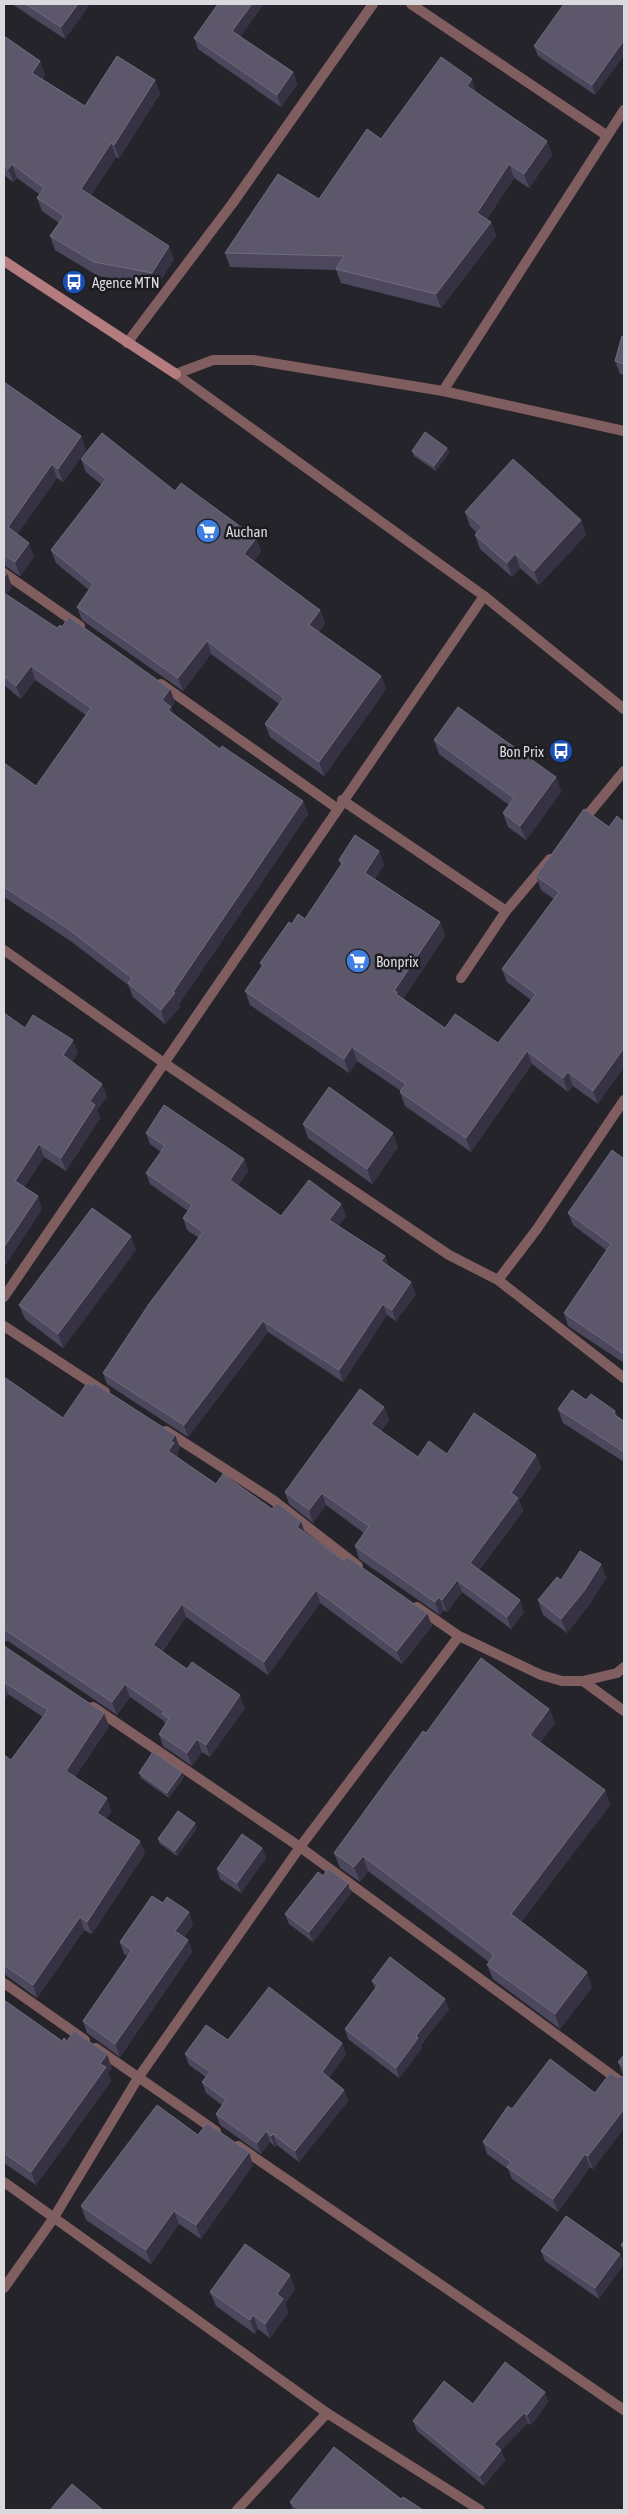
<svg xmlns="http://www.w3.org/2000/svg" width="628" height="2514" viewBox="0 0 628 2514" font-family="'Asap Condensed',sans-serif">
	<rect width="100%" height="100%" fill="#25242a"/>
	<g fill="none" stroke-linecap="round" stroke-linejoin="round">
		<path stroke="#805d5f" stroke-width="10" d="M342 800 506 911 550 859
			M581 823 624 771
			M4 950 164 1063
			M461 978 506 911"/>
		<path stroke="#805d5f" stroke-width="10" d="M411 4 606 135
			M127 343 232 204 373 4
			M443 391 624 110
			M4 573 80 626
			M161 684 338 809
			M164 1063 449 1255 498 1280 624 1378
			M498 1280 537 1229 624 1100
			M4 1297 484 596
			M4 1326 105 1392
			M166 1431 273 1500 358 1566
			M417 1607 459 1636 541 1675 562 1681H583L617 1673 624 1667
			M583 1681 624 1711
			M93 1707 300 1847 624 2084
			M4 1983 85 2040
			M96 2048 216 2131
			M238 2146 624 2410
			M4 2182 327 2413 480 2510
			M4 2288 53 2219 138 2078 300 1847 459 1636
			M237 2510 327 2413"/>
		<path stroke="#805d5f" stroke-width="10" d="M176 374 484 596 624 709
			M176 374 213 360H253L443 391 624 431"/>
		<path stroke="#b47c7f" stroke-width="10" d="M4 261 176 374"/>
	</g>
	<path fill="#4d475e" d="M12 4H90L65 39Z
		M624 4V55L595 95 538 56 534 46Z
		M4 36 40 61 45 75 42 79 85 106 155 80 160 94 119 158 116 157 91 195 174 259 157 286 98 276 55 250 50 236 59 223 42 211 37 198 39 194 17 178 13 182 4 175Z
		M240 37 293 72 297 84 281 107 198 49 194 38Z
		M477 93 547 141 552 155 529 188 514 178 487 219 491 222 496 236 441 308 341 283 336 270 230 267 225 253 319 199 381 139Z
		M624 337V375L620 374 615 361Z
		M4 382 81 436 86 450 63 482 57 478 17 534 34 557 20 576 5 566 4 567Z
		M447 448 449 453 436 471 414 456 412 451Z
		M81 459 175 491 256 538 261 551 254 561 320 610 325 623 319 632 381 676 386 689 324 776 270 737 265 724 279 704 211 654 183 691 82 620 77 607 89 590 56 563 51 550 102 485 86 472Z
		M465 512 581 520 586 535 539 585 520 568 512 577 480 549 475 535 477 533 470 526Z
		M4 571 12 587 6 594 57 628 170 689 175 702 171 708 173 713 220 749 303 801 308 814 179 1004 180 1007 165 1024 133 997 128 985 72 942 4 897V763L36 786 86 715 35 680 21 699 4 685Z
		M434 740 556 777 561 792 526 840 508 827 503 813 509 805 439 754Z
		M584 809 598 1104 573 1086 568 1092 532 1064 471 1152 405 1106 400 1092 401 1091 357 1061 349 1073 250 1005 245 991 262 967 260 963 292 924 305 919 341 865 339 860 379 851 384 865 375 879 440 922 445 936 403 999 445 1028 498 1043 531 1000 507 982 502 969 554 899 541 890 536 876Z
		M4 1013 25 1028 78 1053 72 1062 102 1084 107 1097 97 1110 100 1118 66 1171 44 1157 24 1187 42 1209 6 1264 4 1262Z
		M303 1124 398 1147 372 1184 308 1138Z
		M146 1133 244 1159 248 1171 238 1186 281 1216 341 1204 346 1216 338 1226 385 1256 388 1266 416 1294 396 1321 387 1315 343 1382 268 1332 188 1437 107 1384 103 1373 199 1238 187 1230 183 1218 188 1211 150 1184 146 1173 161 1152 150 1144Z
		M624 1156V1363L568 1326 564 1313 606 1250 573 1225 568 1213Z
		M136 1250 63 1348 25 1319 19 1305Z
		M4 1377 63 1418 92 1386 175 1435 180 1448 177 1452 178 1456 177 1457 216 1484 301 1521 305 1532 344 1561 427 1613 432 1626 402 1664 320 1603 268 1675 186 1617 162 1652 245 1708 210 1757 202 1752 192 1766 163 1746 159 1734 165 1724 164 1721 130 1697 117 1715 8 1641 4 1642Z
		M586 1400 615 1411 617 1416 624 1421V1462L563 1423 558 1409Z
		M384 1407 389 1420 381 1431 418 1457 447 1454 536 1455 541 1468 519 1500 523 1511 479 1570 524 1612 511 1629 462 1592 447 1612 444 1610 440 1615 359 1559 355 1546 364 1533 326 1505 313 1523 289 1504 285 1492Z
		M601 1564 606 1578 589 1605 567 1633 543 1615 538 1600 561 1580Z
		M4 1645 109 1726 75 1777 111 1811 106 1819 145 1853 92 1934 84 1930 37 1998 4 1974V1755L11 1760 43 1717 8 1694 4 1700Z
		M549 1709 555 1723 540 1743 605 1790 610 1805 521 1922 592 1987 560 2029 493 1979 487 1965 489 1962 368 1871 360 1882 340 1868 334 1853 426 1733Z
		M182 1772 184 1777 169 1798 141 1778 139 1773Z
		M197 1828 177 1856 160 1844 158 1839Z
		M262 1848 266 1858 241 1893 220 1879 217 1869Z
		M323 1876 351 1893 313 1942 289 1924 285 1914Z
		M193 1924 184 1937 188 1940 192 1952 120 2057 87 2033 83 2021 128 1956 124 1954 120 1942Z
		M372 1981 449 2009 421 2045 422 2048 399 2078 348 2039 345 2029 375 1989Z
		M4 2000 62 2041 112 2068 108 2073 111 2081 36 2185 4 2163Z
		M228 2040 342 2043 346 2054 329 2078 344 2090 348 2101 299 2162 277 2145 275 2147 270 2142 261 2154 220 2125 216 2114 222 2105 206 2093 202 2082 206 2077 189 2065 185 2054Z
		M624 2055V2076L623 2075 618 2062Z
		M624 2076V2128L593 2169 590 2167 558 2212 512 2179 508 2169 487 2154 483 2142 512 2109 595 2093 618 2078Z
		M198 2135 253 2165 201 2239 179 2224 151 2264 86 2220 81 2206Z
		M624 2241V2254L621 2245Z
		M541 2251 620 2254 624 2264 599 2299 545 2261Z
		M295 2289 285 2304 288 2313 270 2338 258 2329 255 2334 216 2306 210 2292Z
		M545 2392 548 2402 531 2425 528 2423 501 2450 505 2460 484 2486 417 2431 413 2421 473 2404Z
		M401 2499 423 2510H293L290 2502Z"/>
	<path fill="#363243" d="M78 4H90L65 39 61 27Z
		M252 4H264L236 43 232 31Z
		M624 40V55L595 95 592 85Z
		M40 61 45 75 37 86 32 73Z
		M293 72 297 84 281 107 277 95Z
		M472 79 477 93 467 86Z
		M155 80 160 94 119 158 114 145Z
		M547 141 552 155 529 188 524 174Z
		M111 143 116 157 86 203 81 189Z
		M12 164 17 178 13 182 8 169Z
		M509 164 514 178 482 227 477 213Z
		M491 222 496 236 441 308 436 294Z
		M169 246 174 259 157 286 152 273Z
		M81 436 86 450 63 482 58 469Z
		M447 448 449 453 436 471 434 466Z
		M52 464 57 478 13 541 8 527Z
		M581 520 586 535 539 585 534 571Z
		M256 538 261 551 249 567 244 554Z
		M29 543 34 557 20 576 15 562Z
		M515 554 520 568 512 577 507 563Z
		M7 573 12 587 4 598V578Z
		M320 610 325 623 314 638 309 625Z
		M207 641 211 654 183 691 178 678Z
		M31 666 35 680 21 699 16 686Z
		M381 676 386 689 324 776 319 762Z
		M170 689 175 702 171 708 176 720 162 700Z
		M556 777 561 792 526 840 520 826Z
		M303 801 308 814 179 1004 180 1007 165 1024 161 1010Z
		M379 851 384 865 370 887 365 873Z
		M440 922 445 936 401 1002 394 991Z
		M73 1040 78 1053 68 1068 63 1055Z
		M352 1047 357 1061 349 1073 344 1059Z
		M624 1048V1068L598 1104 593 1091Z
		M527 1051 532 1064 471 1152 466 1138Z
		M568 1072 573 1086 568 1092 563 1078Z
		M102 1084 107 1097 97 1110 100 1118 66 1171 61 1158 90 1101Z
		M393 1133 398 1147 372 1184 367 1169Z
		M39 1144 44 1157 20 1194 15 1181Z
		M244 1159 248 1171 234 1192 230 1180Z
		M38 1196 42 1209 6 1264 4 1257V1247Z
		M341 1204 346 1216 333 1232 329 1220Z
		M131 1236 136 1250 63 1348 58 1334Z
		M385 1256 389 1268 381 1261Z
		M411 1282 416 1294 396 1321 392 1310Z
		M383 1304 387 1315 343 1382 339 1370Z
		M263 1321 268 1332 188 1437 184 1425Z
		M384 1407 389 1420 376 1437 371 1424Z
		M175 1435 180 1448 177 1452 178 1456 173 1464 168 1451 171 1441Z
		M536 1455 541 1468 519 1500 523 1511 474 1576 470 1563 511 1493Z
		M322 1493 326 1505 313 1523 309 1510Z
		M301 1521 305 1534 297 1527Z
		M601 1564 606 1578 589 1605 567 1633 561 1619Z
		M457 1580 462 1592 447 1612 442 1600Z
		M316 1590 320 1603 268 1675 264 1662Z
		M439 1597 444 1610 440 1615 435 1602Z
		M520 1600 524 1612 511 1629 507 1617Z
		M182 1604 186 1617 157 1658 153 1645Z
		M427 1613 432 1626 402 1664 397 1651Z
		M4 1683 8 1694 4 1700Z
		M125 1684 130 1697 117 1715 112 1702Z
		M240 1695 245 1708 210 1757 206 1745Z
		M549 1709 555 1723 535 1750 530 1735Z
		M104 1713 109 1726 70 1784 66 1771Z
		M197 1739 202 1752 192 1766 187 1753Z
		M182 1772 184 1777 169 1798 167 1793Z
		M605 1790 610 1805 516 1929 511 1914Z
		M107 1798 111 1811 102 1826 97 1813Z
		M195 1823 197 1828 177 1856 175 1851Z
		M140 1841 145 1853 92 1934 87 1922Z
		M262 1848 266 1858 241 1893 237 1883Z
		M363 1856 368 1871 360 1882 354 1867Z
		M348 1883 351 1893 313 1942 309 1932Z
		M189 1912 193 1924 179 1944 175 1931Z
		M80 1917 84 1930 37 1998 33 1985Z
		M188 1940 192 1952 120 2057 115 2044Z
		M587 1972 592 1987 560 2029 555 2014Z
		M445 1999 449 2009 421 2045 422 2048 399 2078 396 2068 416 2036Z
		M342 2043 346 2054 326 2083 322 2072Z
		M107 2054 112 2068 108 2073 111 2081 36 2185 31 2172Z
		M344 2090 348 2101 299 2162 295 2151Z
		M624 2109V2128L593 2169 588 2156Z
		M266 2131 270 2142 261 2154 257 2143Z
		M273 2134 277 2145 275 2147 271 2136Z
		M249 2152 253 2165 201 2239 196 2225Z
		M585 2154 590 2167 558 2212 553 2199Z
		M174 2211 179 2224 151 2264 146 2250Z
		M620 2254 624 2264 599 2299 595 2288Z
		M290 2275 295 2289 285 2304 288 2313 270 2338 265 2324 277 2294Z
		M253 2315 258 2329 255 2334 250 2320Z
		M545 2392 548 2402 531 2425 527 2415Z
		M524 2413 528 2423 497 2455 494 2444Z
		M501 2450 505 2460 484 2486 480 2476Z"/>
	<path fill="#5c576b" stroke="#706b7d" d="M26 4H78L61 27Z
		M218 4H252L232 31 293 72 277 95 194 38Z
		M564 4H624V40L592 85 534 46Z
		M4 36 40 61 32 73 85 106 117 56 155 80 114 145 111 143 81 189 169 246 152 273 94 262 50 236 64 216 37 198 44 188 12 164 8 169 4 165Z
		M441 57 472 79 467 86 547 141 524 174 509 164 477 213 491 222 436 294 336 269 344 256 225 253 278 174 319 199 367 129 381 139Z
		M622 336 624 337V364L615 361Z
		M4 382 81 436 58 469 52 464 8 527 29 543 15 562 4 555Z
		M425 432 447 448 434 466 412 451Z
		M102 433 175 491 181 483 256 538 244 554 320 610 309 625 381 676 319 762 265 724 284 698 207 641 178 678 77 607 93 584 51 550 106 479 81 459Z
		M513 459 581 520 534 571 515 554 507 563 475 535 482 527 465 512Z
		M4 571 7 573 4 578Z
		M4 593 57 628 60 625 62 627 69 617 170 689 162 700 171 707 168 710 220 749 222 746 303 801 173 992 175 993 161 1010 128 983 132 978 67 928 4 887V763L36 786 91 708 31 666 16 686 4 676Z
		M458 707 556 777 520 826 503 813 514 798 434 740Z
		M584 809 609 827 617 816 624 822V1048L593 1091 568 1072 563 1078 527 1051 466 1138 400 1092 406 1084 352 1047 344 1059 245 991 263 965 260 963 289 922 292 924 298 914 305 919 343 862 339 860 355 835 379 851 365 873 440 922 394 991 397 992 396 994 445 1028 455 1014 498 1043 536 994 502 969 559 892 536 876Z
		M4 1013 25 1028 33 1015 73 1040 63 1055 102 1084 90 1101 95 1105 61 1158 39 1144 15 1181 38 1196 4 1247Z
		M329 1087 393 1133 367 1169 303 1124Z
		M164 1105 244 1159 230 1180 281 1216 309 1180 341 1204 329 1220 385 1256 381 1261 411 1282 392 1310 383 1304 339 1370 263 1321 184 1425 103 1373 149 1304 203 1232 183 1218 192 1205 146 1173 165 1146 146 1133Z
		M612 1150 623 1158 624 1156V1354L564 1313 611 1244 568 1213Z
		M92 1208 131 1236 58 1334 19 1305Z
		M4 1377 63 1418 87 1383 92 1386 94 1383 175 1435 171 1441 174 1443 168 1451 216 1484 223 1474 272 1509 277 1503 301 1521 297 1527 344 1561 347 1557 427 1613 397 1651 316 1590 264 1662 182 1604 153 1645 187 1669 192 1662 240 1695 206 1745 197 1739 187 1753 159 1734 169 1719 162 1714 164 1711 125 1684 112 1702 4 1629Z
		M360 1389 384 1407 371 1424 418 1457 429 1441 447 1454 474 1413 536 1455 511 1493 518 1498 470 1563 520 1600 507 1617 457 1580 442 1600 439 1597 435 1602 355 1546 369 1526 322 1493 309 1510 285 1492Z
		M572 1390 586 1400 591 1394 615 1411 613 1414 624 1421V1452L558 1409Z
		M580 1551 601 1564 584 1591 561 1619 538 1600 557 1577 561 1580Z
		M4 1646 104 1713 66 1771 107 1798 97 1813 140 1841 87 1922 80 1917 33 1985 4 1965V1755L11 1760 48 1710 4 1682Z
		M481 1658 549 1709 530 1735 605 1790 511 1914 587 1972 555 2014 487 1965 494 1955 363 1856 354 1867 334 1853 423 1731 426 1733Z
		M153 1752 182 1772 167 1793 139 1773Z
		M178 1811 195 1823 175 1851 158 1839Z
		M242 1834 262 1848 237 1883 217 1869Z
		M328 1869 348 1883 309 1932 285 1914 318 1872 323 1876Z
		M152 1896 163 1903 167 1897 189 1912 175 1931 188 1940 115 2044 83 2021 132 1950 120 1942Z
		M390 1957 445 1999 416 2036 418 2038 396 2068 345 2029 378 1985 372 1981Z
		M269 1987 342 2043 322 2072 344 2090 295 2151 273 2134 271 2136 266 2131 257 2143 216 2114 226 2100 202 2082 210 2072 185 2054 206 2025 228 2040Z
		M4 2000 62 2041 64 2038 67 2041 74 2031 107 2054 100 2064 106 2067 31 2172 4 2153Z
		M624 2055V2067L618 2062Z
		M550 2059 595 2093 610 2073 618 2078 624 2076V2109L588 2156 585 2154 553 2199 507 2167 511 2162 483 2142 508 2106 512 2109Z
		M157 2105 198 2135 207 2123 249 2152 196 2225 174 2211 146 2250 81 2206Z
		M566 2216 620 2254 595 2288 541 2251Z
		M624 2241V2247L621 2245Z
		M245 2244 290 2275 277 2294 283 2299 265 2324 253 2315 250 2320 210 2292Z
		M505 2362 545 2392 527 2415 524 2413 494 2444 501 2450 480 2476 413 2421 444 2381 473 2404Z
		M334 2447 401 2499 403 2497 423 2510H300L290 2502Z
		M72 2484 103 2510H50Z"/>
	<defs>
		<g id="bus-disc" transform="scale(1.25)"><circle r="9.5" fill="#1a4fb4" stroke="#1c1b20"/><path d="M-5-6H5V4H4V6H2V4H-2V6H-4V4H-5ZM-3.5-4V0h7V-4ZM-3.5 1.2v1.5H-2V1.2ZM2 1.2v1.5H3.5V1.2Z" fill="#fff"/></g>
		<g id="supermarket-disc" transform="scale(1.25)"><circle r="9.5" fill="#3f7fe0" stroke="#1c1b20"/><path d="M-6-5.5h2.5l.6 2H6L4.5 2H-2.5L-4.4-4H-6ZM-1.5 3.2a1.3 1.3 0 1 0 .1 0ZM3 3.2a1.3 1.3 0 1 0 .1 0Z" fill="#fff"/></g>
	</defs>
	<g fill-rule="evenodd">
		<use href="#bus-disc" x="74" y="282"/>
		<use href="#supermarket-disc" x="208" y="531"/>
		<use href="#bus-disc" x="561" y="751"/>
		<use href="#supermarket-disc" x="358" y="961"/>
	</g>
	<g text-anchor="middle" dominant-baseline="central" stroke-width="5" stroke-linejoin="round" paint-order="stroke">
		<g font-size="15" fill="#dad9dd" stroke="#1c1b20" text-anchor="start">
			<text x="92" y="282">Agence MTN</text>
			<text x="226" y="531">Auchan</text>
			<text x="544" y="751" text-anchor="end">Bon Prix</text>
			<text x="376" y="961">Bonprix</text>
		</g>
	</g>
	<rect width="628" height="2514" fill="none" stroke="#dad9dd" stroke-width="10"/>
</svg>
